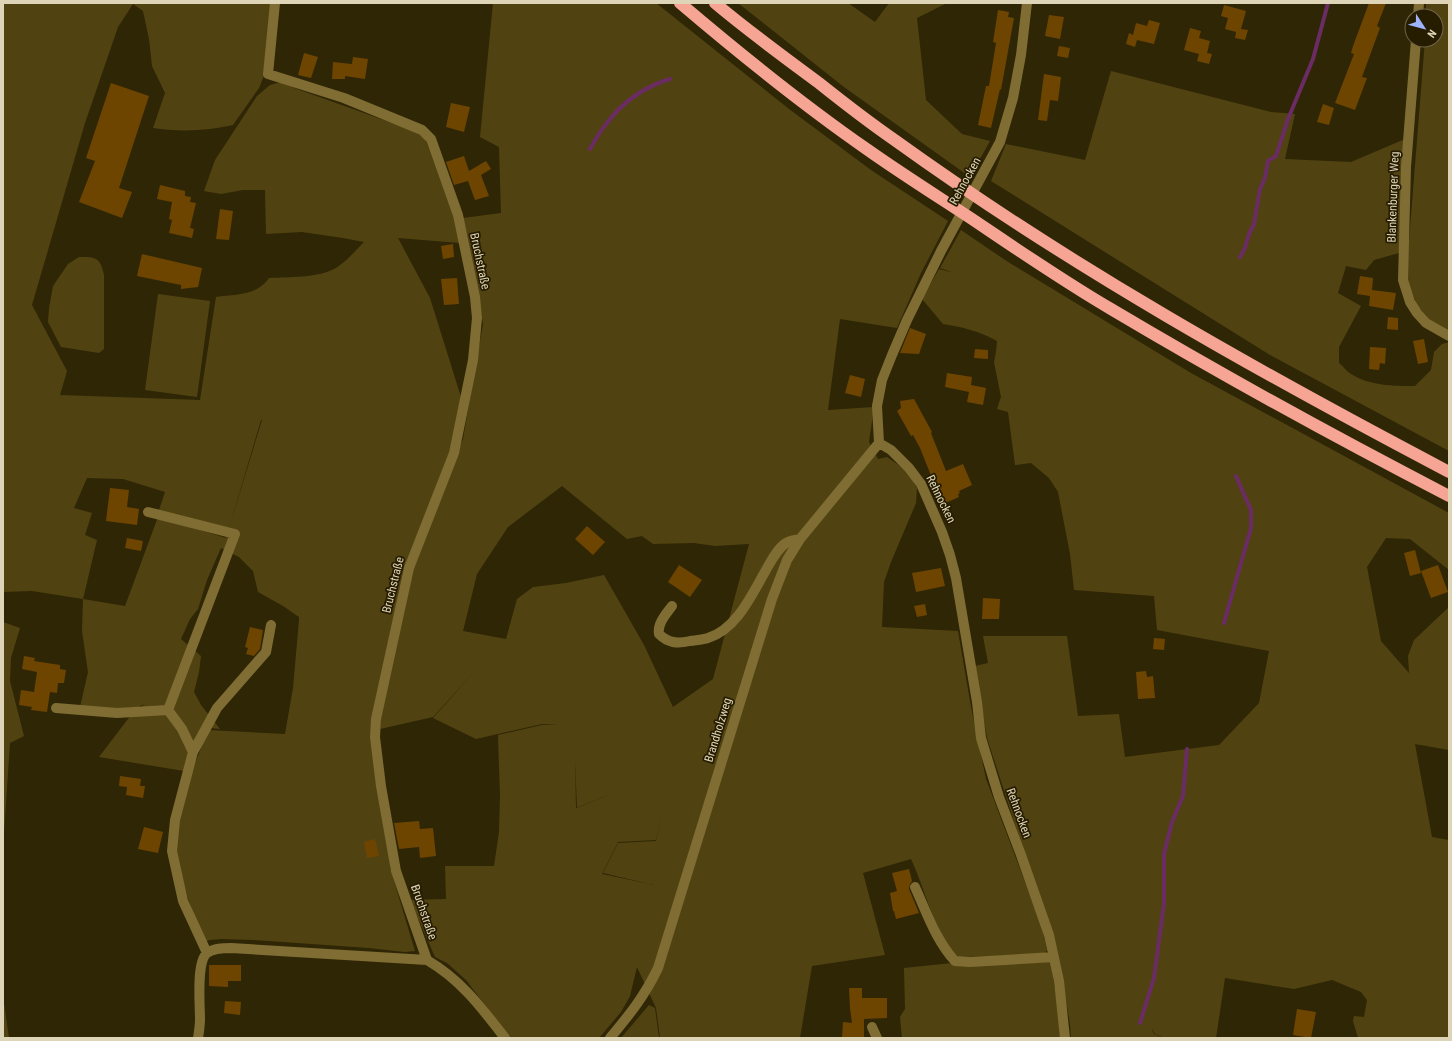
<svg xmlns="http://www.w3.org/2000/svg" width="1452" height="1041" viewBox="0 0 1452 1041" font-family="'Roboto Condensed',sans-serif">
	<rect width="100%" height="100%" fill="#2f2606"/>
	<path fill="#514311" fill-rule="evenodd" d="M3 3H272L265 73 259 88 233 125C208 131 179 132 153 128L165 93 152 66 149 39 143 11 133 4 118 27 85 123 32 305 67 371 60 395 200 400 216 297C236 294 257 296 269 278 288 277 319 278 336 268 347 261 355 251 364 242L343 238 302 232 266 234 265 190H243L221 194 204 191 215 160 257 96 270 85 281 82 297 89 417 132 425 138 457 225 460 243 398 238 430 298 461 397 451 448 404 568 371 722 391 871 415 951 405 952 369 948 254 940 222 939 209 940 205 942 188 899 174 851 176 820 191 774 208 730 285 734 293 688 299 620V617L283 606 258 592 253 571 239 557 221 548 207 580 198 609 190 619 181 639 201 656 199 672 194 692 201 705 220 729 203 727 184 771 99 757 131 715 145 704 131 710 80 707 88 672 82 631 83 599 32 591 3 592ZM262 420 227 535 261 420ZM87 478 123 479 165 492 157 516 226 537V538L158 517 125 606 83 599 97 540 85 535 92 513 74 508Z
		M493 3H656L789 109 871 170 948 221 921 273 897 328 840 319 828 410 874 407 869 442 878 459 887 457 907 471 917 488 916 503 891 562 884 582 882 627 958 631 971 707 986 779 1042 927 1047 950 1044 955 959 957C935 937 925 888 911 859L863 873 885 955 812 966 800 1038H660L656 1008 637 967 630 996 621 1012 599 1038H510L466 980 447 963 435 957 410 900 446 899 445 866H494L499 832 500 796 498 735 542 725H558L542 724 476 739 433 718 476 670 433 717 380 729 383 697 415 557 463 439 483 324 469 243 463 218 501 213 499 147 480 137ZM562 486 627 539 642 536 653 544 694 543 715 546 749 544 713 679 673 707 644 645 604 575 566 583 533 587 517 599 506 639 463 631 477 574 508 527ZM575 759 577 808 618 791 576 808ZM662 811 656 841 618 843 603 873 654 885 602 874 618 842 656 840Z
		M738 3H848L875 22 889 3H947L917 18 926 100 962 134 990 141 970 177 844 87Z
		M1426 3H1449V332L1429 320 1417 305 1406 278 1425 40H1436V16H1426Z
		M1111 71 1271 112 1295 114 1285 159 1351 162 1405 139 1399 253 1374 260 1366 270 1346 266 1338 293 1361 306 1339 347V363C1343 366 1346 371 1351 374 1370 386 1393 386 1415 386L1431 370 1434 352 1442 344 1449 342V451L1270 355 991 181 1006 144 1085 160Z
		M961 230 1008 262 1191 373 1449 513V570L1410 539 1386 538 1367 567 1381 641 1409 673 1408 656 1414 640 1449 607V750L1415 744 1432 837 1449 840V1038H1358L1353 1021 1354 1016 1364 1017 1367 1000 1361 992 1332 980 1294 989 1225 978 1216 1038H1164L1155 1034 1151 1027 1154 1034 1163 1038H1071L1070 1024 1059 960 987 738 975 666 988 663 983 636H1067L1078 716 1119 714 1125 757 1219 745 1259 703 1269 651 1157 630 1154 596 1074 590 1070 554 1058 492 1049 478 1031 463 1015 465 1008 412 997 409 1001 397 994 362 996 352 997 341C979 331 962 327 943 324L922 299 939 269 954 273 940 268Z
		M79 257C96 257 100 257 104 275V349L99 353 61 347 48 322 49 308 53 286 68 264Z
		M158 294 210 301 197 397 145 390Z
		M3 622 20 628 11 658 10 681 24 736 10 743 3 847Z
		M1051 962 1062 1038H902L900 1017 905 1009 904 968 952 963Z
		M3 996 9 1038H3Z
		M649 1005 655 1008 659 1038H621Z"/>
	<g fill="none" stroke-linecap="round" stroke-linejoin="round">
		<path stroke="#6a2c63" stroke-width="4" d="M590 149C595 140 600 131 607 123 622 102 646 86 670 79
			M1240 257 1245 248 1249 234 1254 224 1260 189 1265 178 1268 161 1276 156 1288 119 1313 59 1328 3
			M1224 623 1251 528V510L1236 476
			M1140 1023 1154 978 1164 903V854L1172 822 1183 796 1187 749"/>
	</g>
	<path fill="#6e4500" d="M1369 3H1386L1377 26 1380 28 1362 77 1367 78 1355 110 1335 103 1354 54 1351 53 1353 46Z
		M1224 5 1246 11 1241 29 1248 30 1245 40 1235 38 1236 32 1225 29 1228 18 1221 16Z
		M998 10 1009 12 1008 17 1014 18 1001 90 1000 89 991 128 978 125 986 86H989L996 43 993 42Z
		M1049 15 1064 17 1060 39 1045 36Z
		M1149 20 1160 23 1154 44 1137 40 1135 47 1126 44 1129 33 1133 35 1136 23 1147 26Z
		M1190 28 1201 31 1199 38 1210 41 1207 53 1212 54 1209 64 1197 61 1199 54 1184 50Z
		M1059 46 1070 48 1068 58 1057 56Z
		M304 53 318 57 311 78 298 75Z
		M353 57 368 59 365 79 345 76V79H332L333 62 352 64Z
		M1044 74 1061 77 1058 101 1050 100 1047 121 1038 120Z
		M111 83 149 96 119 188 132 192 122 218 79 202 95 161 86 158Z
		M451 103 470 107 464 132 446 127Z
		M1323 104 1334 108 1329 125 1317 122Z
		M464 156 469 171 486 161 491 169 481 175 489 196 475 200 468 181 454 185 446 162Z
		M160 185 185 191V196L191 197 190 202 196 203 190 228 194 229 192 238 169 233 172 220 169 219 172 202 157 199Z
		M220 209 233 211 229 240 216 239Z
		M453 244 454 257 443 259 441 246Z
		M142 254 202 268 198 287 181 289V285L137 276Z
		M1360 276 1373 278 1372 290 1396 293 1393 310 1369 306 1370 296 1357 294Z
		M457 278 459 304 444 305 441 279Z
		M1388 317 1398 318V330L1387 329Z
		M910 328 926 334 919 354 900 353Z
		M1424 339 1428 362 1418 364 1413 341Z
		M1370 347 1386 348 1385 364 1380 363 1379 370 1369 369Z
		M975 349 988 350V359L974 358Z
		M947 373 972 377 971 385 986 388 983 405 967 402 969 392 945 387Z
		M850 375 865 379 861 397 845 393Z
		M914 399 932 432 931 433 946 471 963 464 972 485 959 491 960 493 958 494 959 497 941 505 930 479 932 478 920 448 913 435 911 436 897 411 901 408 900 401Z
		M110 488 129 490 127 507 139 509 137 525 106 521Z
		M587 526 605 542 593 555 575 539Z
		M127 538 143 541 141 551 125 548Z
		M1415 550 1421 573 1410 576 1404 553Z
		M679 565 702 580 690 597 668 582Z
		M1438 565 1448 592 1431 598 1421 571Z
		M941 568 945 586 916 592 912 573Z
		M983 598 1000 599 999 619H982Z
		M925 604 927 615 917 617 914 606Z
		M250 627 263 630 260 649 254 656 246 654 248 648 245 647Z
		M1154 638 1165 639 1164 650 1153 649Z
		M24 656 35 658 34 661 60 665V669L66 670 64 683H58L57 693 50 692 47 712 31 710 32 707 19 705 21 690 34 692 37 672 22 669Z
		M1146 671 1147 677 1153 676 1155 698 1138 699 1136 672Z
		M120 776 141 779 140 786H145L143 798 126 795 127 787 119 786Z
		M419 821 420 829 433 828 436 856 420 858 419 847 399 849 394 823Z
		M144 827 163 832 158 853 138 849Z
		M375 839 379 856 367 858 364 842Z
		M909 869 912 881 910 884 909 889 919 913 896 919 894 911H893L890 893 897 891 892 873Z
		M209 965H241V981H228V987L209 986Z
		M849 988H862V998H887V1018L864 1019V1038H842L843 1022 852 1023 850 1008Z
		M225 1001 241 1002 240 1015 224 1013Z
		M1297 1009 1316 1012 1311 1038 1293 1035Z"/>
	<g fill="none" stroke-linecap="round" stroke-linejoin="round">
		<path stroke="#7f6d33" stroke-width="10" d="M275 3 268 74 344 98 422 130 431 139 458 215 475 297 477 318 473 360 454 453 409 568 376 719 375 737 381 786 396 871 427 960
			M1418 16 1419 3
			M1416 40 1406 167 1403 280 1410 302 1417 313 1426 323 1449 336
			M879 443 891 450 909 468 921 484 942 532 950 555 956 578 977 702 981 738 999 797 1021 855 1049 935 1059 981 1065 1038
			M879 443 877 406 882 380 892 355 907 320 941 251 1000 142 1013 98 1021 55 1027 3
			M148 512 235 534 168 710
			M672 606C666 614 657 624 659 634 668 643 677 644 690 641 695 640 702 640 708 638 737 629 752 594 766 570 771 561 777 549 786 543 790 540 795 540 800 539
			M56 708 117 713 168 710 182 729 193 752
			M915 887C926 911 936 941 955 961L970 962 1054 957
			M207 953 183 901 172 851 175 820 193 752 217 708 266 652 271 625
			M872 1027 877 1038
			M198 1038C199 1032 200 1026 200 1019 200 1005 196 962 207 953 214 948 223 948 231 948L427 960C461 980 481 1007 505 1038
			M610 1038C630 1014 644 997 658 968L772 599 787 560 800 539 879 443"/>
		<path stroke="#f6a595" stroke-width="12" d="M680 3C740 54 803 105 868 150 902 174 937 196 972 219 1018 250 1063 281 1111 309 1222 375 1335 437 1449 496
			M715 3C748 31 784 57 819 83 844 103 870 123 896 141 1071 267 1259 372 1449 472"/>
	</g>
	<g text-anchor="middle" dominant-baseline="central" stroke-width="3.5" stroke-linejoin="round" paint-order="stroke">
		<g font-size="12" fill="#ded4b7" stroke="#261c00">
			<text transform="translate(965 181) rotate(-61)">Rehnocken</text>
			<text transform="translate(1393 197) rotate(-88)">Blankenburger Weg</text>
			<text transform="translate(480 261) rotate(78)">Bruchstraße</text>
			<text transform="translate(941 499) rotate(64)">Rehnocken</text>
			<text transform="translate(393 585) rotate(-76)">Bruchstraße</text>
			<text transform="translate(718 730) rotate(-73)">Brandholzweg</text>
			<text transform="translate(1019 813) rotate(70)">Rehnocken</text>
			<text transform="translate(424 912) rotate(71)">Bruchstraße</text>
		</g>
	</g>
	<rect width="1452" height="1041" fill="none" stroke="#ded4b7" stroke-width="8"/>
	<g transform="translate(1424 28) rotate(126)"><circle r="19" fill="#261c00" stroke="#706649"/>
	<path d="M0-3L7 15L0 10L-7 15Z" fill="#9fb3fd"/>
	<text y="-6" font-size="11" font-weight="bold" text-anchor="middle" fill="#ded4b7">N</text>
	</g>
</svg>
